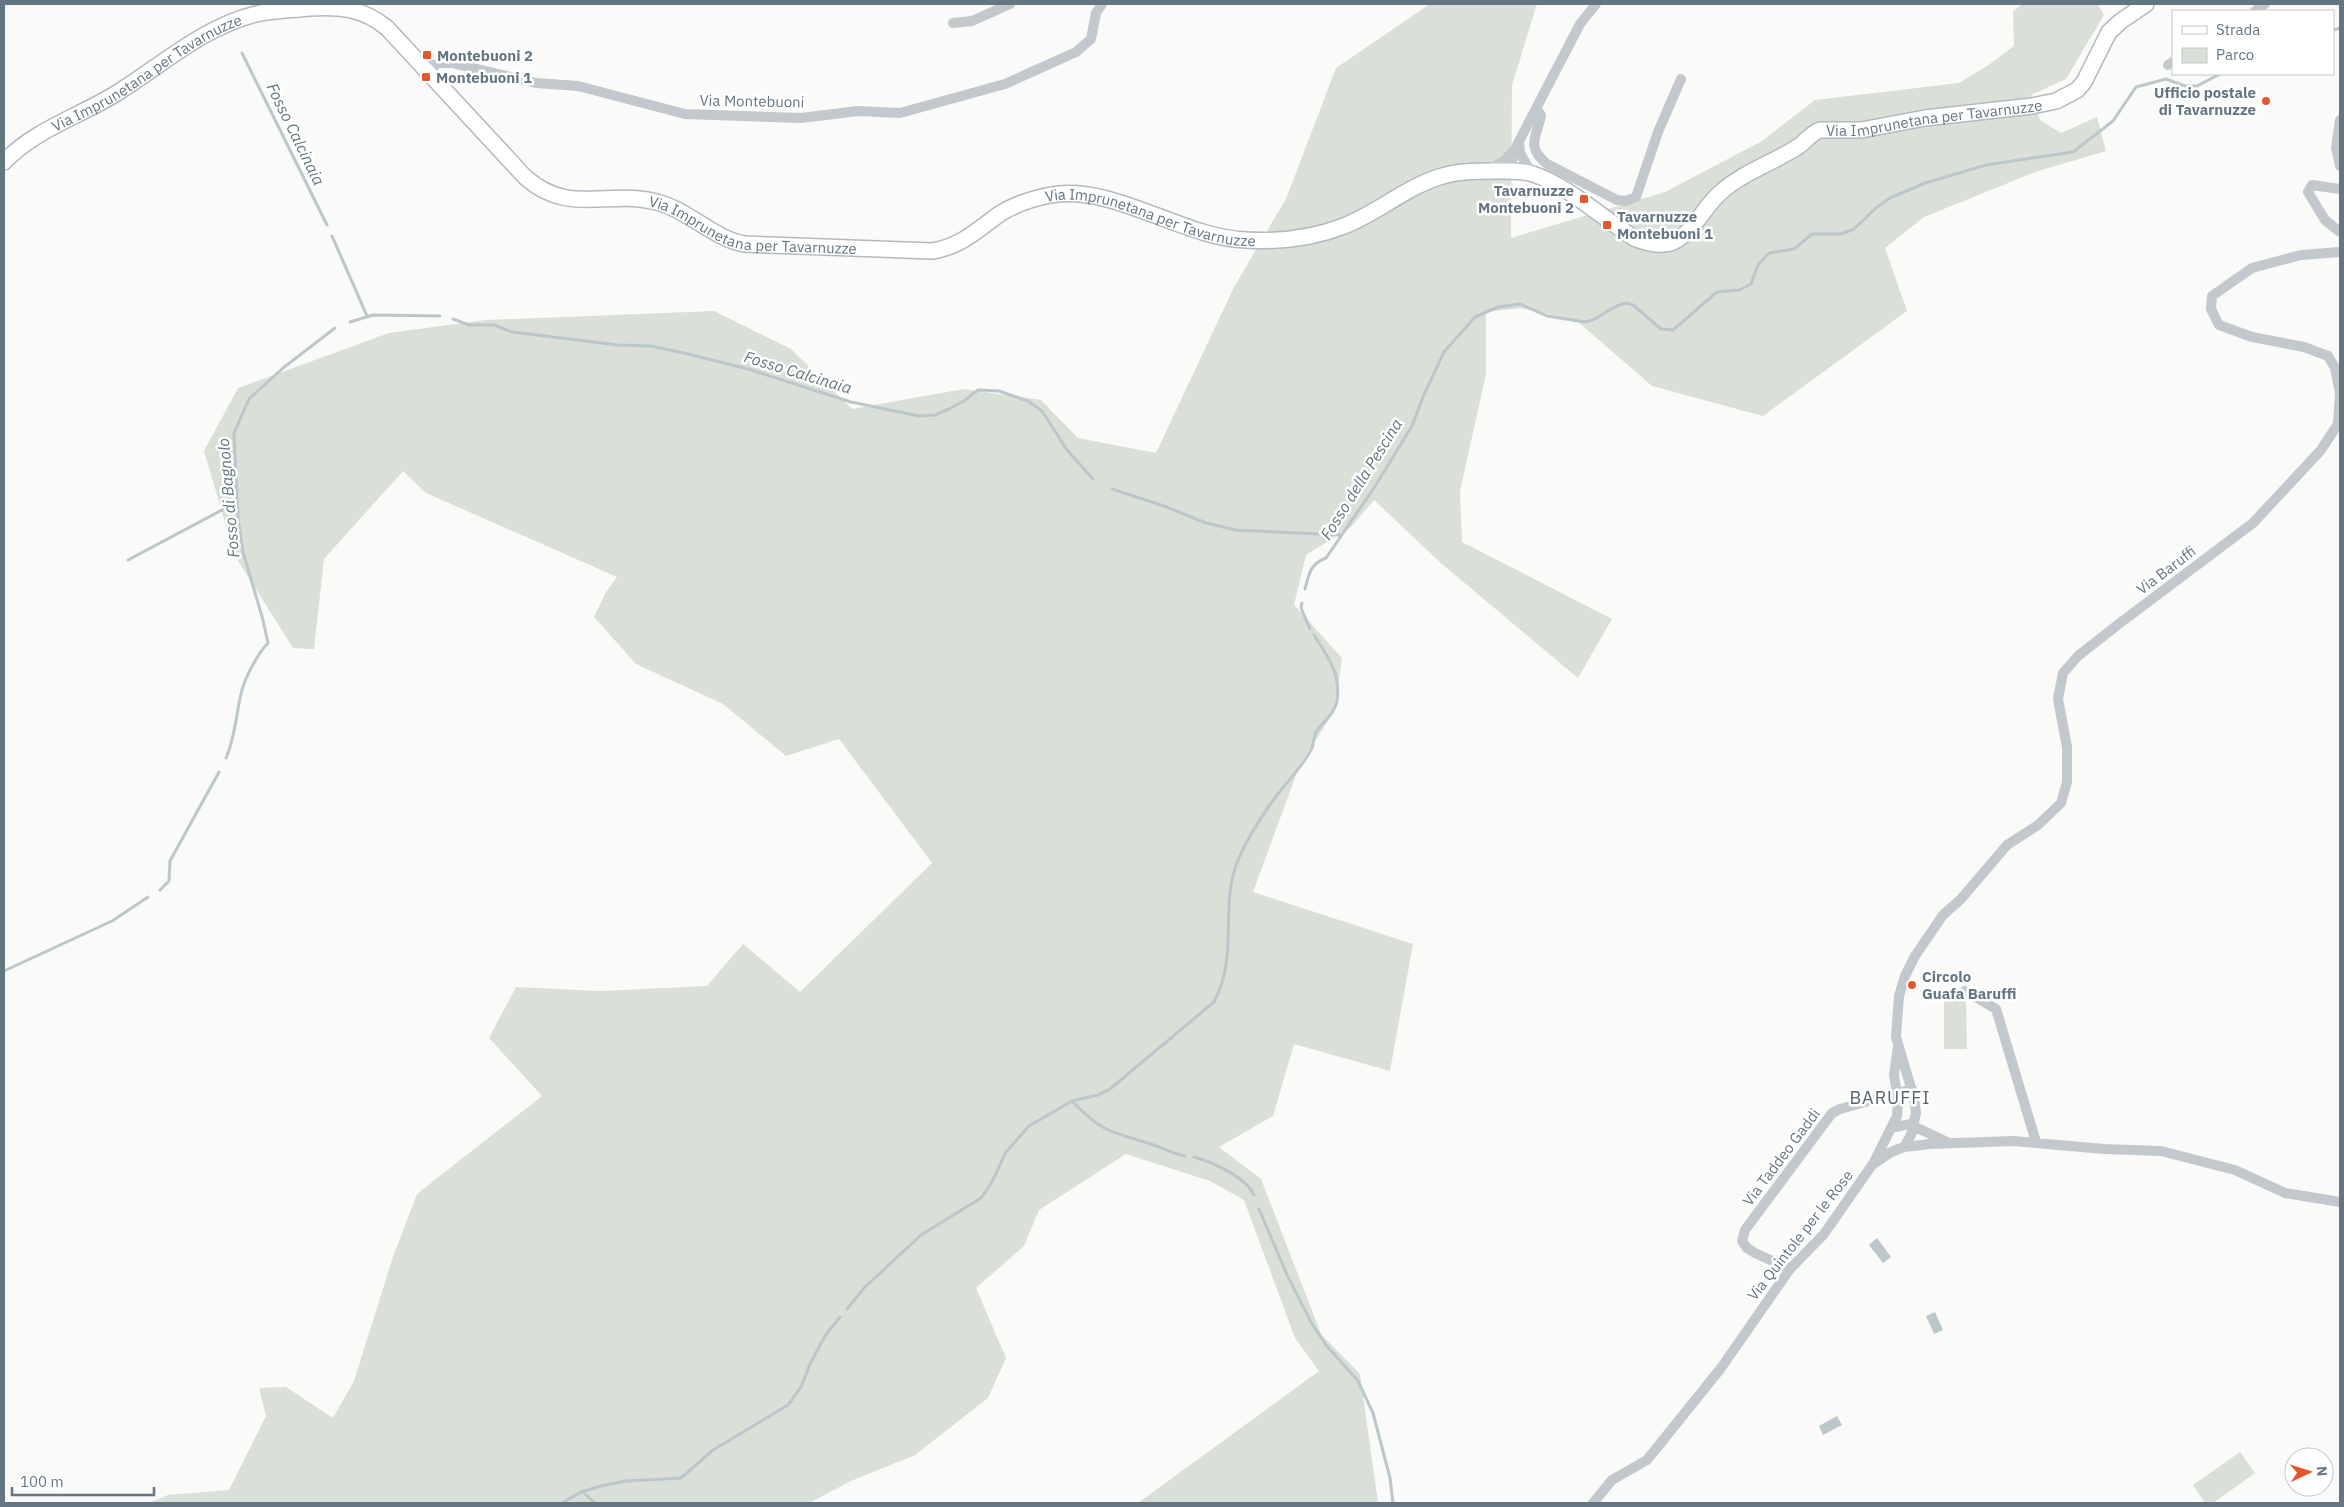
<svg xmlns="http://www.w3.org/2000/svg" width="2344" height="1507" viewBox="0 0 2344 1507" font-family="'IBM Plex Sans',sans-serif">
	<rect width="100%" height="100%" fill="#fafaf8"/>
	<path fill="#dadfd7" d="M1430 4H1537L1512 85 1511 238 1665 192 1762 141 1815 100 1959 83 1987 66 2014 46 2013 11 2023 4H2098L2104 15 2066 79 2031 95 2040 120 2061 133 2097 117 2106 151 2035 172 1924 217 1885 248 1907 311 1763 416 1652 386 1577 321 1521 308 1486 312V374L1460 491 1462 542 1612 619 1578 678 1442 564 1374 500 1351 527 1306 555 1294 605 1342 658 1334 712 1300 764 1253 892 1413 944 1390 1071 1294 1044 1273 1116 1219 1147 1261 1179 1321 1334 1360 1374 1378 1503H1138L1319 1371 1295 1338 1244 1200 1210 1181 1126 1154 1039 1210 1024 1246 976 1288 1006 1358 988 1398 915 1455 851 1481 809 1503H149L168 1495 229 1490 266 1416 259 1388 286 1387 333 1418 354 1381 393 1257 417 1194 542 1096 489 1038 516 987 600 991 707 986 743 944 800 992 932 863 839 739 786 756 723 704 636 664 594 617 606 592 617 577 426 493 403 471 324 559 314 649 293 648 235 556 204 451 238 388 389 333 486 320 714 311 791 349 852 409 964 389 1041 400 1078 438 1156 453 1234 287 1286 199 1336 68Z
		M1944 1000H1966L1967 1049H1944Z
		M2240 1452 2255 1473 2213 1503H2205L2193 1485Z"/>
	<path fill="#bbc7cb" d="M1877 1238 1891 1257 1883 1263 1869 1245Z
		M1935 1312 1943 1330 1934 1334 1926 1316Z
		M1837 1416 1842 1425 1823 1435 1819 1426Z"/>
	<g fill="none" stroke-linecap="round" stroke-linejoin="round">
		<path stroke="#bbc7cb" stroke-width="3" d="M2333 30 2340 28
			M242 53 327 225
			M332 236 367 316
			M453 319 469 325H494L512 332 618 345 651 346 684 353 748 369 851 402 919 416 935 415 949 409 964 401 978 390 999 391 1028 401 1042 411 1067 450 1093 479
			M350 322 373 315 440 316
			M1112 489 1164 506 1206 523 1236 530 1340 535
			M128 560 237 502
			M1305 589C1309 574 1310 564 1326 558L1374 488 1412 426 1423 397 1444 352 1475 317 1498 307 1520 304 1547 316 1585 322C1599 321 1610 305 1627 303L1633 305 1661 329 1673 330 1717 292 1739 290 1751 284 1758 265 1769 253 1794 249 1812 234H1841L1854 229 1877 207 1890 198 1925 183 1986 165 2073 152 2113 121 2136 87 2166 79 2185 86H2197L2220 74
			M1302 603 1301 608 1310 629
			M226 758C235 738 236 715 241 694 244 679 258 653 268 643L263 620 243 552 238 519 234 433 249 399 283 368 335 328
			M160 890 169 881 170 861 219 772
			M4 971 112 921 148 897
			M1073 1102C1102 1132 1109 1131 1148 1143 1161 1147 1170 1153 1185 1156
			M1194 1157C1212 1162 1246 1177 1254 1195
			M1259 1209 1288 1277 1312 1324 1326 1345 1358 1381 1373 1413 1390 1478 1393 1503
			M847 1309 864 1288 921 1235 981 1198 992 1182 1006 1152 1029 1126 1072 1101 1098 1095 1110 1089 1214 1002C1240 953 1218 905 1239 858 1248 837 1261 817 1274 799 1286 782 1301 769 1311 750 1314 745 1313 738 1316 732 1323 721 1334 715 1337 701 1341 672 1328 658 1314 635
			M583 1492 595 1503
			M562 1503 581 1492 601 1486 626 1481 681 1478 713 1450 788 1405 801 1387 810 1364 825 1336 840 1317"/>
		<g stroke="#b3babf" stroke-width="18">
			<g id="secondary">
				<path id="s1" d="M4 162C34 130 80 116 117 93 162 65 203 27 256 14 273 10 291 10 309 8 339 6 363 8 387 28L525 177C569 217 611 188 660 203 691 212 714 239 745 244L932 251C961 247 978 229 1001 213 1016 204 1035 198 1051 195 1114 184 1183 238 1246 240 1279 242 1313 238 1344 226 1377 213 1405 188 1439 177 1457 171 1477 171 1495 171 1508 171 1521 170 1533 174 1569 186 1603 219 1636 239 1648 243 1661 247 1673 242 1693 233 1704 207 1720 193 1743 172 1773 163 1799 146 1806 141 1811 133 1820 130H1861L1925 118 2032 106 2056 101 2077 90 2084 82 2109 32 2121 21 2146 4"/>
			</g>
		</g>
		<path stroke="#c3c8cc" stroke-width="10" d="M2255 11 2265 4
			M953 23 972 21 1010 4
			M2168 65 2173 62
			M424 68 440 63H452L536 83 578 86 685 114 801 118 858 111 900 113 1005 84 1076 52 1091 39 1096 13 1102 4
			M1536 109 1541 115C1537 137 1525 146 1547 164L1617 200 1626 201 1636 197 1658 132 1681 79
			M2340 120 2336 148 2340 166
			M1519 142 1520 153 1532 174
			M1488 170 1504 161 1514 150
			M1514 171 1512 158 1515 149 1580 24 1596 4
			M2340 189 2312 185 2308 192 2325 220 2340 232
			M1965 991 1996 1009 2036 1142
			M1892 1128 1909 1124 1947 1142
			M1904 1147 1911 1135 1916 1113 1914 1098 1896 1037 1899 996 1905 976 1915 956 1943 915 1961 899 2007 845 2038 825 2061 803 2067 782V747L2058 699 2063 673 2078 656 2120 623 2253 523 2321 450 2338 424 2340 393 2335 368 2328 356 2304 347 2252 337 2219 325 2211 309 2212 296 2252 268 2301 255 2340 252
			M1875 1160 1897 1116 1898 1099 1894 1075 1898 1047
			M1790 1269 1755 1253 1747 1248 1742 1241 1745 1230 1832 1113 1840 1109 1912 1089
			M1593 1503 1612 1480 1647 1460 1721 1368 1790 1269 1824 1234 1872 1165 1891 1152 1904 1147 1930 1144 2013 1141 2104 1149 2161 1151 2235 1170 2285 1193 2340 1202"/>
		<use href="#secondary" stroke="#fff" stroke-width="15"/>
	</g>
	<g fill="#e4572e" stroke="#fff" stroke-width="2">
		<rect x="422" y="50" width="10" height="10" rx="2.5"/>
		<rect x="421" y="72" width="10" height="10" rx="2.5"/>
		<circle cx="2266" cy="101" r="5"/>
		<rect x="1579" y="194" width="10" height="10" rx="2.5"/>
		<rect x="1602" y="220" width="10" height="10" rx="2.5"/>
		<circle cx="1912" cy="985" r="5"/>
	</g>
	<g text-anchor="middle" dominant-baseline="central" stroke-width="5" stroke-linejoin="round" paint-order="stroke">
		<g font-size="15" font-weight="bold" fill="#657683" stroke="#fff" text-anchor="start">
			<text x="437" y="55">Montebuoni 2</text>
			<text x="436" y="77">Montebuoni 1</text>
			<text x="2256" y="92" text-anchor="end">Ufficio postale<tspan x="2256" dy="17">di Tavarnuzze</tspan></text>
			<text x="1574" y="190" text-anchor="end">Tavarnuzze<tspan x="1574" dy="17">Montebuoni 2</tspan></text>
			<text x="1617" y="216">Tavarnuzze<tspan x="1617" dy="17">Montebuoni 1</tspan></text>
			<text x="1922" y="976">Circolo<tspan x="1922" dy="17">Guafa Baruffi</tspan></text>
		</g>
		<g font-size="15" fill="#657683" stroke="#fff">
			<text stroke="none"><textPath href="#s1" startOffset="169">Via Imprunetana per Tavarnuzze</textPath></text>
			<text transform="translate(752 101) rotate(1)">Via Montebuoni</text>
			<text stroke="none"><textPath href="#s1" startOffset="2155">Via Imprunetana per Tavarnuzze</textPath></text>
			<text stroke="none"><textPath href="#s1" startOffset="1292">Via Imprunetana per Tavarnuzze</textPath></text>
			<text stroke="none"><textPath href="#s1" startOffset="872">Via Imprunetana per Tavarnuzze</textPath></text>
			<text transform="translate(2166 570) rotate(-37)">Via Baruffi</text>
			<text transform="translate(1781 1157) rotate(-53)">Via Taddeo Gaddi</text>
			<text transform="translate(1800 1235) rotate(-52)">Via Quintole per le Rose</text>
		</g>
		<g font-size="16" font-style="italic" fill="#60757c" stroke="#fff">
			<text transform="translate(296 134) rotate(64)">Fosso Calcinaia</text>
			<text transform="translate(798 372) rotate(17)">Fosso Calcinaia</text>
			<text transform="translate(1361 479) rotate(-58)">Fosso della Pescina</text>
			<text transform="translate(228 498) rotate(-95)">Fosso di Bagnolo</text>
		</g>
		<g font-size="18" letter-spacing="1" fill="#57646e" stroke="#fff">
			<text x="1890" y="1097">BARUFFI</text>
		</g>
	</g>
	<rect width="2344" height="1507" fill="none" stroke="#657683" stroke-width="10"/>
	<rect x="2172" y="10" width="162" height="65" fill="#ffffff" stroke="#c1c8cd"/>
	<rect x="2182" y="26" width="25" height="8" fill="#ffffff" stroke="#c1c8cd"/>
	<text x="2216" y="35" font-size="15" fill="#657683">Strada</text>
	<rect x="2182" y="48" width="25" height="15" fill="#dadfd7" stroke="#c1c8cd"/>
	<text x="2216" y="60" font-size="15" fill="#657683">Parco</text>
	<g transform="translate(2309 1472) rotate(86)"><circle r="24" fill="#ffffff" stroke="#c1c8cd"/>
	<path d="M0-4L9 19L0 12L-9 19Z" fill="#e4572e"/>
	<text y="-8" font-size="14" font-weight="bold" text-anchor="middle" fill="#657683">N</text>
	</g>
	<path d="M12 1487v8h142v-8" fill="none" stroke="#657683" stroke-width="2.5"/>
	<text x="20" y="1487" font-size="15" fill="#657683" stroke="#ffffff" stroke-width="4" paint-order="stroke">100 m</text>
</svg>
